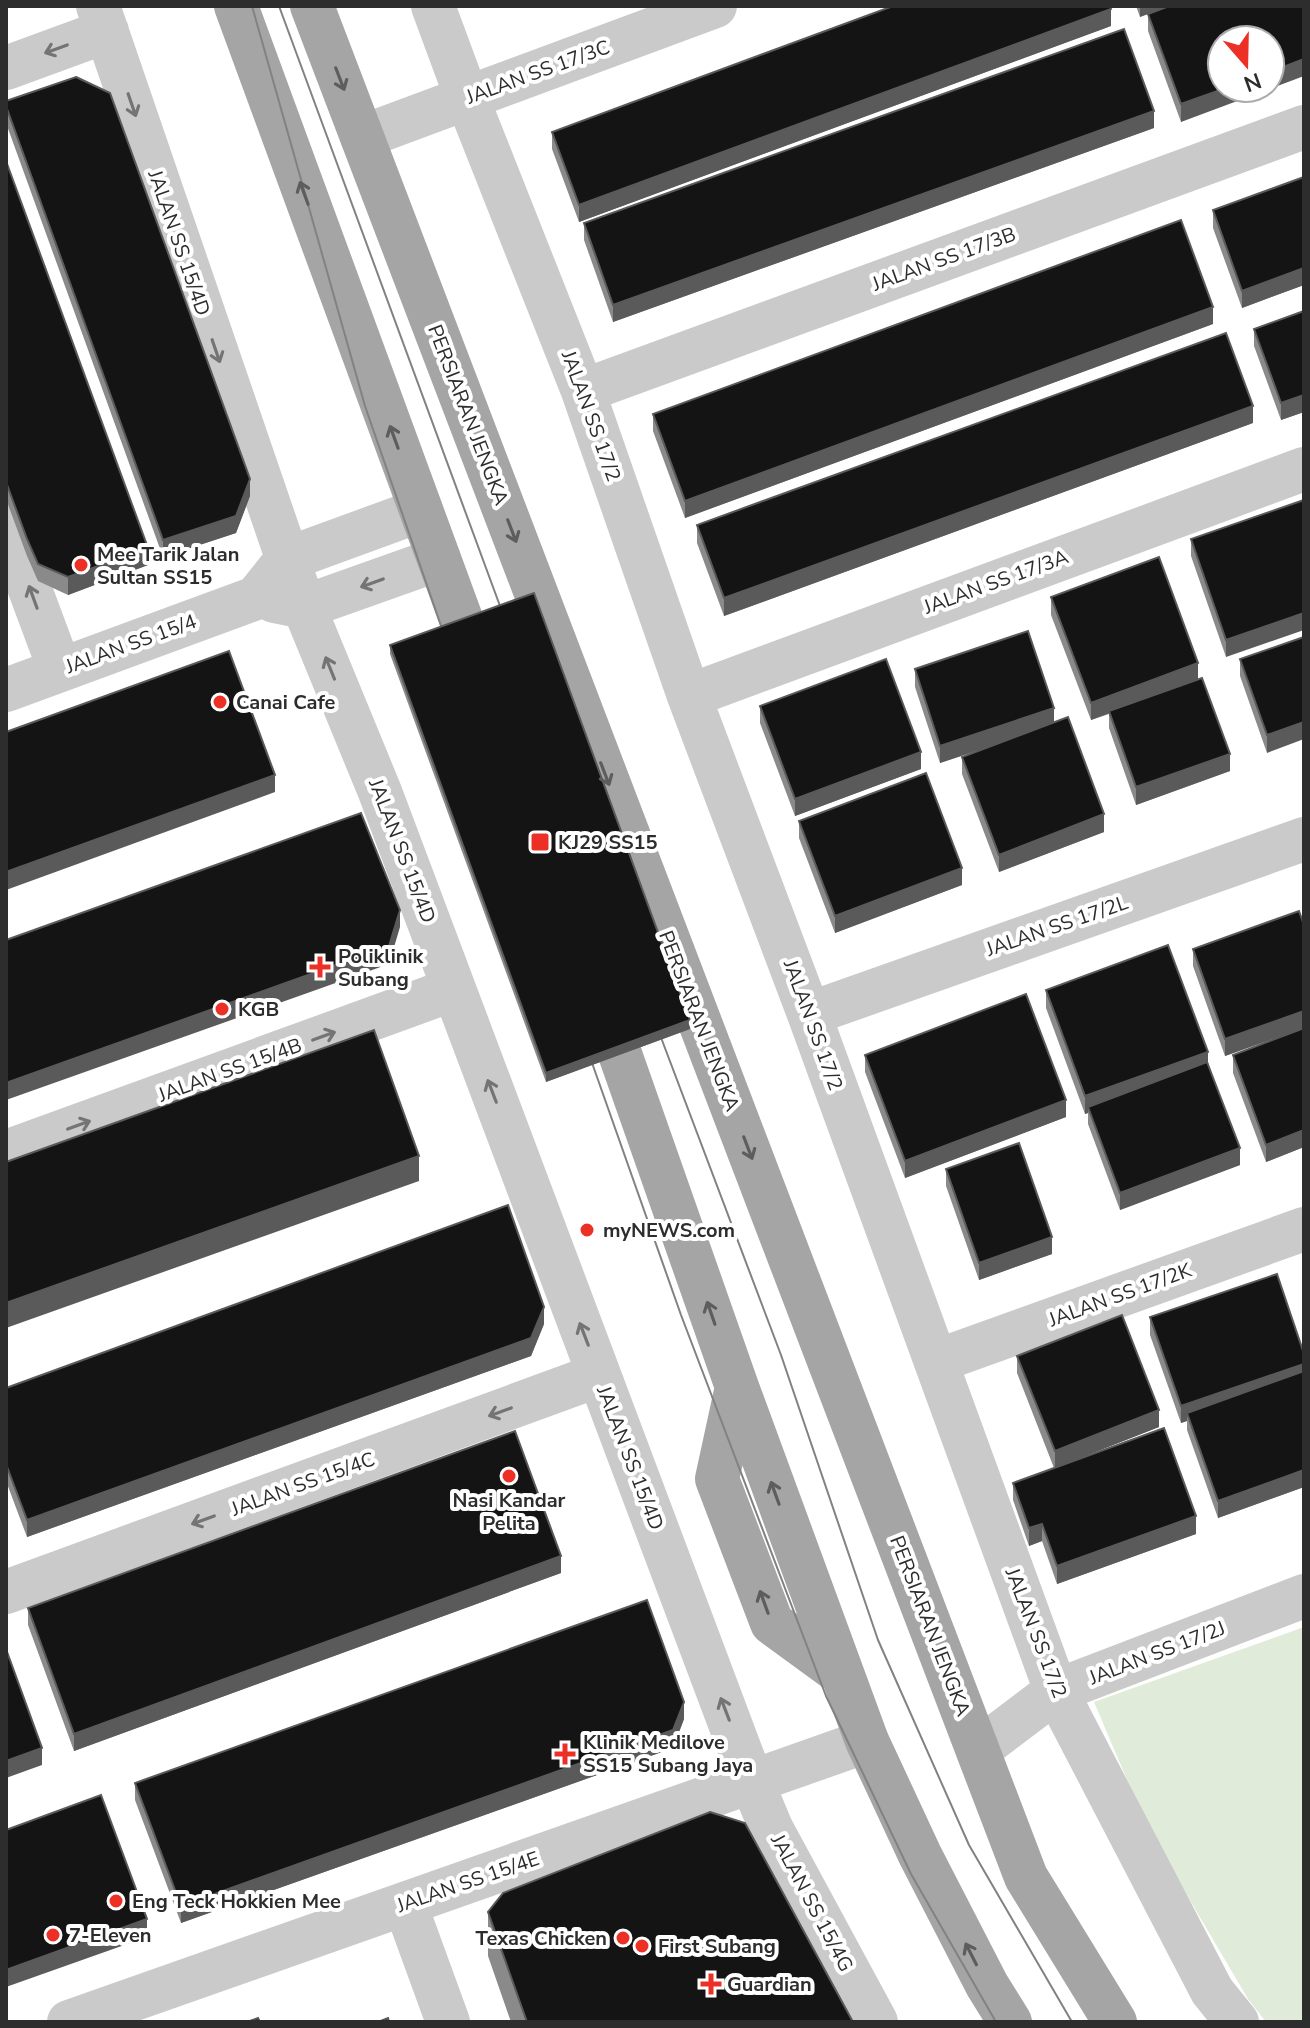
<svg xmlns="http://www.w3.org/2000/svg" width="1310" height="2028" viewBox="0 0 1310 2028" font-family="'Nunito Sans',sans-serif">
	<rect width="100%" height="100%" fill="#fff"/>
	<path fill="#e0ebd9" d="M1304 1627V2022H1266L1248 1999 1148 1829 1094 1702Z"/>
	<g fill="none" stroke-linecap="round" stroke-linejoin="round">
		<path stroke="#cacaca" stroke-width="44" d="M98 6 304 607 380 792 752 1782 771 1828 876 2022
			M433 6 467 98 583 391 689 696 809 1014 1056 1691 1212 1991 1237 2022
			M6 68 107 31
			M362 137 715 6
			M583 391 1304 127
			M6 525 60 670
			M274 601 304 607 439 559
			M6 690 256 598 287 559 421 510
			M689 696 1304 469
			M809 1014 1304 839
			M6 1152 454 989
			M937 1361 1304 1229
			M6 1592 599 1375
			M978 1750 1056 1691 1304 1596
			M405 1904 448 2022
			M69 2022 867 1741"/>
		<path stroke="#a5a5a5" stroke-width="44" d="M236 6 464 627
			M312 6 1026 1877 1115 2022
			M614 1037 737 1387 867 1741 920 1855 987 1985 1010 2022
			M737 1387 717 1479 772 1623 839 1672"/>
		<path stroke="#828282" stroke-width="2" d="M252 6 365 406 448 646
			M279 6 507 625
			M654 1019 781 1355 878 1640 969 1845 1072 2022
			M585 1043 681 1315 826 1696 911 1874 996 2022"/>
	</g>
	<path fill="#8a8a8a" d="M1136 6H1304L1181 122 1148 31V14L1160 9 1140 17Z
		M1111 26 579 222 552 149V132Z
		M6 101 250 496 236 533 163 557 6 123Z
		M1154 128 613 322 584 240V223Z
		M6 161 148 565 68 595 38 581 27 556 6 499Z
		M1304 177V285L1242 308 1213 228V210Z
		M1304 311V412L1281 420 1254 346V329Z
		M1213 324 685 518 653 431V414Z
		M1253 423 724 616 697 543V525Z
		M1304 500 1226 657 1191 556V539Z
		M1051 597 1198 679 1230 771 1136 805 1109 728V714L1091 720 1051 615Z
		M1304 637 1267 753 1240 676V659Z
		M390 645 690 1029 546 1082 390 654Z
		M915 669 1054 722 1104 832 999 872 962 774V757L997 744 940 763 915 687Z
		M760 706 921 769 795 816 760 723Z
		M799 821 962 885 835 933 799 838Z
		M1193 949 1304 1028 1225 1056 1193 966Z
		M1046 990 1208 1062 1240 1165 1120 1210 1088 1124V1113L1085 1114 1046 1008Z
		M1304 1028V1147L1266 1162 1233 1073V1055Z
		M865 1055 1066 1117 905 1178 865 1072Z
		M946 1169 1052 1254 979 1280 946 1186Z
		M1150 1317 1304 1354V1487L1218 1518 1187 1430V1421L1181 1423 1150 1335Z
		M544 1324 531 1356 27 1537 6 1481V1388Z
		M1017 1356 1159 1427 1064 1464 1196 1534 1057 1584 1042 1541 1029 1546 1013 1500V1483L1054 1468 1017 1373Z
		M561 1573 74 1751 28 1625V1608Z
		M684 1719 673 1748 181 1923 135 1800V1783Z
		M488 1912 853 2022H511L488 1956Z"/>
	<path fill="#5a5a5a" d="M1140 6H1169L1140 17Z
		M1111 9V26L579 222V205Z
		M1304 59V76L1181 122V104L1226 88H1270V72Z
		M1154 111V128L613 322V305Z
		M1304 268V285L1242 308V291Z
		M1213 307V324L685 518V501Z
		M1304 395V412L1281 420V403Z
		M1253 406V423L724 616V598Z
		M250 479V496L236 533 163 557V540Z
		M148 548V565L68 595V577Z
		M1304 613V630L1226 657V640Z
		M1198 663V680L1091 720V703Z
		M1054 708V725L940 763V746Z
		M1304 722V739L1267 753V735Z
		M921 752V769L795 816V799Z
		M1230 754V771L1136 805V787Z
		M275 775V792L6 890V872Z
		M1104 814V832L999 872V855Z
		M962 868V885L835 933V916Z
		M400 910V927L389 964 6 1100V1083Z
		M1304 1011V1028L1225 1056V1039Z
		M690 1020V1029L546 1082V1073Z
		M1208 1052V1069L1088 1107V1113L1085 1114V1096Z
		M1066 1100V1117L905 1178V1161Z
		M1304 1130V1147L1266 1162V1145Z
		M1240 1148V1165L1120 1210V1193Z
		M419 1156V1181L6 1328V1303Z
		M1052 1237V1254L979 1280V1263Z
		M544 1307V1324L531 1356 27 1537V1520Z
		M1304 1364V1381L1187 1413V1421L1181 1423V1406Z
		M1159 1410V1427L1055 1468V1451Z
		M1304 1470V1487L1218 1518V1501Z
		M1196 1516V1534L1057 1584V1566Z
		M1042 1524V1541L1029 1546V1528Z
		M561 1556V1573L74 1751V1734Z
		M684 1702V1719L673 1748 181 1923V1906Z
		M42 1748V1765L6 1778V1761Z
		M147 1919V1937L6 1987V1970Z"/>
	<path fill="#141414" stroke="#5a5a5a" stroke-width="2" d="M893 6H1110L1111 9 579 205 552 132Z
		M1169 6H1304V59L1270 72V40H1222V88H1226L1181 104 1148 14Z
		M1124 29 1154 111 613 305 584 223Z
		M76 77 110 93 250 479 236 516 163 540 6 106V101Z
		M6 161 148 548 68 577 38 564 27 539 6 482Z
		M1304 177V268L1242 291 1213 210Z
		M1181 220 1213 307 685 501 653 414Z
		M1304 311V395L1281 403 1254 329Z
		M1226 333 1253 406 724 598 697 525Z
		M1304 500V613L1226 640 1191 539Z
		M1159 557 1198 663 1091 703 1051 597Z
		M534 593 690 1020 546 1073 390 645Z
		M1028 631 1054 708 940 746 915 669Z
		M1304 637V722L1267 735 1240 659Z
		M229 651 275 775 6 872V732Z
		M886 659 921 752 795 799 760 706Z
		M1202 678 1230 754 1136 787 1109 711Z
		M1068 717 1104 814 999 855 962 757Z
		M926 773 962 868 835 916 799 821Z
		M361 813 400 910 389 946 6 1083V940Z
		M1299 911 1304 925V1011L1225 1039 1193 949Z
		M1168 945 1208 1052 1085 1096 1046 990Z
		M1026 994 1066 1100 905 1161 865 1055Z
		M1304 1028V1130L1266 1145 1233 1055Z
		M374 1030 419 1156 6 1303V1162Z
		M1207 1062 1240 1148 1120 1193 1088 1107Z
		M1019 1143 1052 1237 979 1263 946 1169Z
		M508 1205 544 1307 531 1338 27 1520 6 1464V1388Z
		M1277 1274 1304 1354V1364L1181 1406 1150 1317Z
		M1122 1315 1159 1410 1055 1451 1017 1356Z
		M1304 1371V1470L1218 1501 1187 1413Z
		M1164 1428 1196 1516 1057 1566 1042 1524 1029 1528 1013 1483Z
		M515 1431 561 1556 74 1734 28 1608Z
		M647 1600 684 1702 673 1730 181 1906 135 1783Z
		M6 1649 42 1748 6 1761Z
		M101 1795 147 1919 6 1970V1830Z
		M710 1812 745 1823 853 2022H527L488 1912 503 1893Z
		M258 2018 260 2022H247Z
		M388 2018 389 2022H378Z"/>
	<defs><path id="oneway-shaft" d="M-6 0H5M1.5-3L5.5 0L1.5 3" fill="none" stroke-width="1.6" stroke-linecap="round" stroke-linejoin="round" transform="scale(2)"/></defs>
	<g stroke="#747474">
		<use href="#oneway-shaft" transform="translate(56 49) rotate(160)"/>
		<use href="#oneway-shaft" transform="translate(132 105) rotate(71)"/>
		<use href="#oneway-shaft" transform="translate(216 351) rotate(71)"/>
		<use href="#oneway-shaft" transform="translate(372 583) rotate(160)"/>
		<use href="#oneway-shaft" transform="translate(33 597) rotate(-110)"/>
		<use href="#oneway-shaft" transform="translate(330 668) rotate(-112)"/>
		<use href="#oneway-shaft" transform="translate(324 1036) rotate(-20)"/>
		<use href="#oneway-shaft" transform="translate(492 1091) rotate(-111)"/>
		<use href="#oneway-shaft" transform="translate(79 1125) rotate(-20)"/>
		<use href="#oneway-shaft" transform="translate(584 1334) rotate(-111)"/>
		<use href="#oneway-shaft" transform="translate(500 1412) rotate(160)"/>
		<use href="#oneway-shaft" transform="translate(203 1520) rotate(160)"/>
		<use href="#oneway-shaft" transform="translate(725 1709) rotate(-111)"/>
	</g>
	<g stroke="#5d5d5d">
		<use href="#oneway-shaft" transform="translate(340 79) rotate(69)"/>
		<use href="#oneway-shaft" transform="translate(304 193) rotate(-110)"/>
		<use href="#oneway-shaft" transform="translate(394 437) rotate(-110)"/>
		<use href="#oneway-shaft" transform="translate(512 531) rotate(69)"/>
		<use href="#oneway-shaft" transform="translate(605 774) rotate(69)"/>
		<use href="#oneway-shaft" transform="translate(748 1148) rotate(69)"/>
		<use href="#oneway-shaft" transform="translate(711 1313) rotate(-109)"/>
		<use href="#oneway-shaft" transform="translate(775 1493) rotate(-110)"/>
		<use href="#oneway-shaft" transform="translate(764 1602) rotate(-110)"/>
		<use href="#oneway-shaft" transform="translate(971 1954) rotate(-117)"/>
	</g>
	<g fill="#ed3026" stroke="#fff" stroke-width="3">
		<circle cx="81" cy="565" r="8"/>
		<circle cx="220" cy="702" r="8"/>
		<rect x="530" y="832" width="20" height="20" rx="4"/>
		<path d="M316 955h8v8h8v8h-8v8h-8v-8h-8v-8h8z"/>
		<circle cx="222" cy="1009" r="8"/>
		<circle cx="587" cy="1230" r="8"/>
		<circle cx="509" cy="1476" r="8"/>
		<path d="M561 1742h8v8h8v8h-8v8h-8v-8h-8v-8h8z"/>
		<circle cx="116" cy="1901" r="8"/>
		<circle cx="53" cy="1935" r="8"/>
		<circle cx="623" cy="1938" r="8"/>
		<circle cx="642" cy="1946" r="8"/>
		<path d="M707 1972h8v8h8v8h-8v8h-8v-8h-8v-8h8z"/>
	</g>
	<g text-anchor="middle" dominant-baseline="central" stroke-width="8" stroke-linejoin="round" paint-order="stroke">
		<g font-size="20" fill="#2d2d2d" stroke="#fff">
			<text transform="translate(538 72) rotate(-20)">JALAN SS 17/3C</text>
			<text transform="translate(179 243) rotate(71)">JALAN SS 15/4D</text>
			<text transform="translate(944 259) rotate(-20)">JALAN SS 17/3B</text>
			<text transform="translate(468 415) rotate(69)">PERSIARAN JENGKA</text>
			<text transform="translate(591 416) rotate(70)">JALAN SS 17/2</text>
			<text transform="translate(996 582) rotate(-20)">JALAN SS 17/3A</text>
			<text transform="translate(131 644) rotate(-20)">JALAN SS 15/4</text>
			<text transform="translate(402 851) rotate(69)">JALAN SS 15/4D</text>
			<text transform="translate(1057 926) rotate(-19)">JALAN SS 17/2L</text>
			<text transform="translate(699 1021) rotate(69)">PERSIARAN JENGKA</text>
			<text transform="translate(813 1025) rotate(70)">JALAN SS 17/2</text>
			<text transform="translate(230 1070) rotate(-20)">JALAN SS 15/4B</text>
			<text transform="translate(1120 1295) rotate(-20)">JALAN SS 17/2K</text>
			<text transform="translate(630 1458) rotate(69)">JALAN SS 15/4D</text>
			<text transform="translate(303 1484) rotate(-20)">JALAN SS 15/4C</text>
			<text transform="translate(930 1626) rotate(69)">PERSIARAN JENGKA</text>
			<text transform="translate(1036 1633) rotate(69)">JALAN SS 17/2</text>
			<text transform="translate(1157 1653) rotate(-21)">JALAN SS 17/2J</text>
			<text transform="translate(468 1882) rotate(-19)">JALAN SS 15/4E</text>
			<text transform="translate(812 1903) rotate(62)">JALAN SS 15/4G</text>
		</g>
		<g font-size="20" font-weight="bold" fill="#2d2d2d" stroke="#fff" text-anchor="start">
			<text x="97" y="554">Mee Tarik Jalan<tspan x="97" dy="23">Sultan SS15</tspan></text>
			<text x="236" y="702">Canai Cafe</text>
			<text x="558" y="842">KJ29 SS15</text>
			<text x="338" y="956">Poliklinik<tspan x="338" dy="23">Subang</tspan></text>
			<text x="238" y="1009">KGB</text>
			<text x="603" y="1230">myNEWS.com</text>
			<text x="509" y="1500" text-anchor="middle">Nasi Kandar<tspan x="509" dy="23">Pelita</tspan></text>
			<text x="583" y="1742">Klinik Medilove<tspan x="583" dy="23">SS15 Subang Jaya</tspan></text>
			<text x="132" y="1901">Eng Teck Hokkien Mee</text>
			<text x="69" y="1935">7-Eleven</text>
			<text x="607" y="1938" text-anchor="end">Texas Chicken</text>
			<text x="658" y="1946">First Subang</text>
			<text x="727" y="1984">Guardian</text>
		</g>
	</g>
	<rect width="1310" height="2028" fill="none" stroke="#2d2d2d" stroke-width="16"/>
	<g transform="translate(1246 64) rotate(160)"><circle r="38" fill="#ffffff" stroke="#ababab" stroke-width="2"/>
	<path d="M0-6L14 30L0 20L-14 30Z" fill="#ed3026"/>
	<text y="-12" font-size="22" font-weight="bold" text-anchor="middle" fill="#2d2d2d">N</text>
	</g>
</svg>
